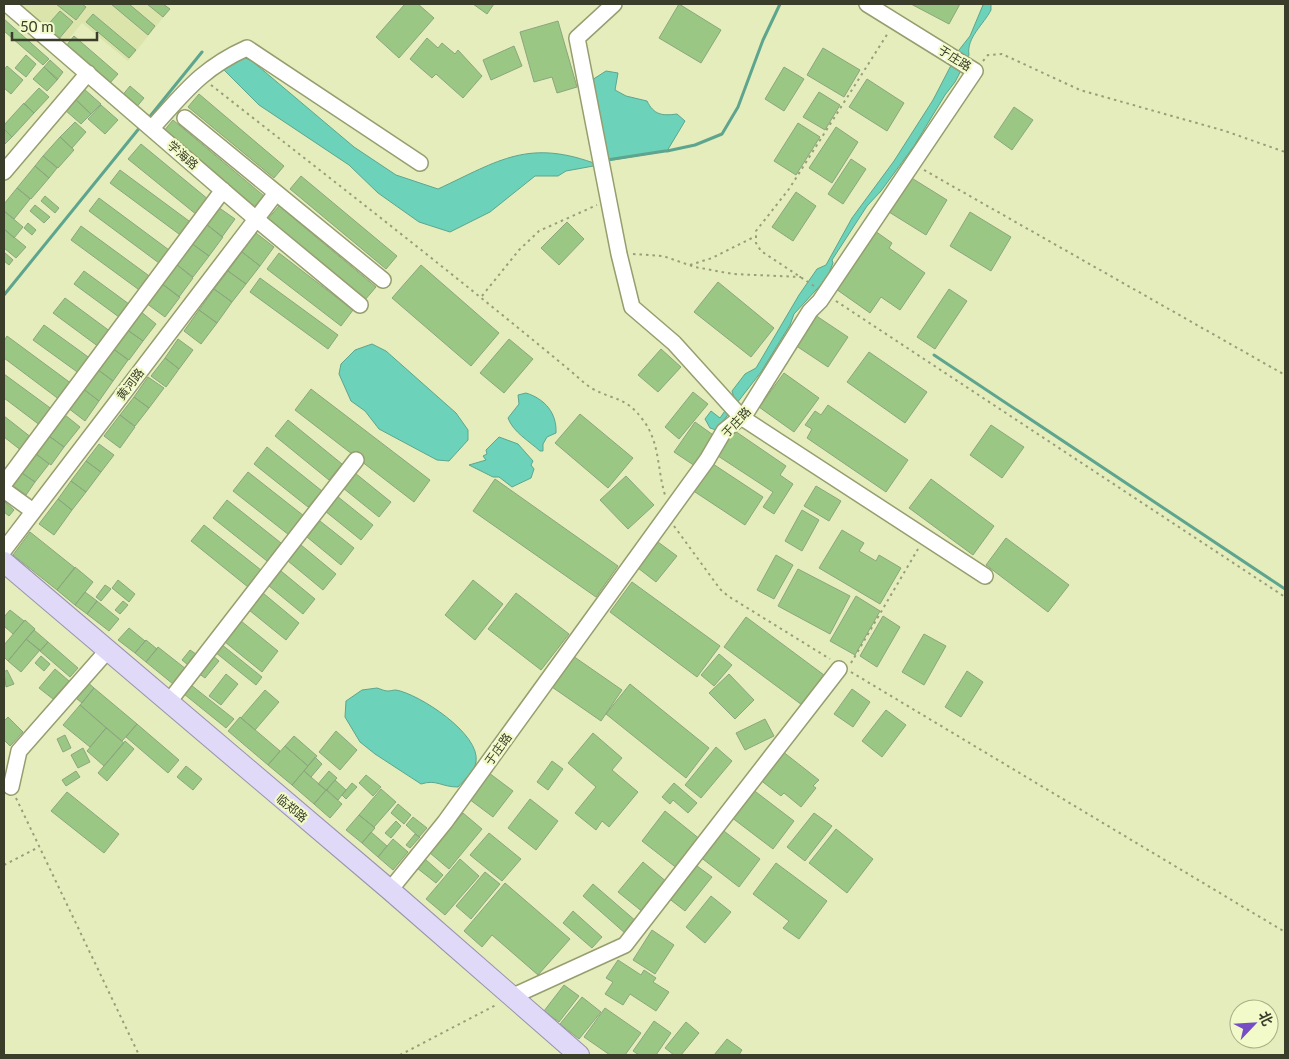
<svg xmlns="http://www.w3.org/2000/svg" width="1289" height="1059" viewBox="0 0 1289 1059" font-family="Lato,'Noto Sans SC',sans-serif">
	<rect width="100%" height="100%" fill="#e4edbb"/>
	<path fill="#dbe5ab" d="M11 4H164L170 9 128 61 82 23 62 47Z"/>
	<path fill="#6cd2b9" stroke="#5da58e" d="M980 4H991V10C984 24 966 38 969 55L955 82 945 95 914 146 881 191 867 206 832 260 833 263 827 278 794 314 790 325 761 372 716 430 710 428 705 419 711 411 720 418 734 398 732 391 745 374 756 368 799 295 817 269 826 265 852 218 894 161 933 100 959 50 970 36 983 5Z
		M241 56 252 61 354 147 396 175 438 189C500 160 529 138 599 165L566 171 558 176H535L490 212 450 232 419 222 378 193 349 165 259 105 224 70Z
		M606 71 618 73 615 90 626 96 647 101C654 115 662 116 677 114L685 121 667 151 606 161 592 80Z
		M372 344 386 351 456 413 468 430V440L449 461 437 460 379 429 365 411 351 401 339 374 341 364 355 350Z
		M526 393C545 399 557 413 556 433L547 437 543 444V451H540C529 441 513 432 508 418L519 404 518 395Z
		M499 437 518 444 533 461 531 465 534 469 531 478 512 487 499 477H493L469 465 486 460 483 456 487 454 486 450Z
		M377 688C381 689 384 691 388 691 389 691 394 690 396 690 419 694 481 734 476 762 474 772 464 780 458 787 441 787 437 779 421 784L375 754 360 742 345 717 346 701 362 690Z"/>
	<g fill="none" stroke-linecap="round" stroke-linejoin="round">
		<path stroke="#5da58e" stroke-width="3" d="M147 120 202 52
			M667 151 695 145 722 134 738 107 763 40 780 4
			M607 160 665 151
			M4 295 141 126
			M934 355 1285 589"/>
	</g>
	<path fill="#9bc784" stroke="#8ba67e" d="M56 4H82L86 7 76 20Z
		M111 4H129L155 26 148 35Z
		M147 4H163L170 9 163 17Z
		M405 4H418L434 18 399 58 376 37Z
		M473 4H494L487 14Z
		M679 4 721 30 701 63 659 38Z
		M911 4H960L949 24Z
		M60 11 73 22 58 40 44 29Z
		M93 14 136 50 129 58 86 22Z
		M4 19 49 59 43 65 4 31Z
		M558 21 577 87 557 93 552 77 534 82 520 32Z
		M74 36 118 74 110 83 66 46Z
		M427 38 438 48 442 43 455 54 458 50 482 76 463 98 436 74 432 78 410 59Z
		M514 46 522 66 491 80 483 60Z
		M823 48 860 70 844 97 807 75Z
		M26 55 36 64 26 77 15 68Z
		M50 60 63 72 57 80 44 67Z
		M7 66 23 80 11 94 4 88V70Z
		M44 67 58 79 47 91 33 79Z
		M784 67 804 79 784 111 765 99Z
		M867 79 904 103 887 131 849 107Z
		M130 86 144 98 135 109 121 97Z
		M39 88 49 97 34 113 24 104Z
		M84 89 101 104 91 114 75 99Z
		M819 92 840 105 825 130 803 117Z
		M199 94 284 166 274 178 188 107Z
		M75 99 91 114 81 124 65 110Z
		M24 103 34 113 12 137 4 129V125Z
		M101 105 118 120 105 134 88 119Z
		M1014 107 1033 120 1012 150 994 137Z
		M173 120 264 196 253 208 163 132Z
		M75 122 86 132 72 148 60 137Z
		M798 123 820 137 796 175 774 161Z
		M836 127 858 142 832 183 809 168Z
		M4 129 12 137 4 145Z
		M60 137 74 150 58 168 43 156Z
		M141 144 209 200 197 215 128 159Z
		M43 156 57 168 49 178 35 166Z
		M851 159 866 169 843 204 828 194Z
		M35 166 49 178 31 199 17 188Z
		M120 170 193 224 183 237 110 183Z
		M301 176 397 256 386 269 290 189Z
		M910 177 947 200 926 235 889 212Z
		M17 188 30 199 14 219 4 211V204Z
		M796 192 816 206 793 241 772 227Z
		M45 196 59 208 55 213 41 201Z
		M99 198 173 253 163 266 89 211Z
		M35 205 50 217 44 223 30 211Z
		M279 206 376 287 364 301 267 220Z
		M218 207 235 219 222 237 206 224Z
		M4 211 23 227 14 238 4 229Z
		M970 212 1011 237 991 271 950 246Z
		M567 222 584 239 559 265 541 248Z
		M28 223 36 230 32 235 24 228Z
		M206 224 223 237 209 256 191 243Z
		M81 226 152 278 142 292 71 240Z
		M4 229 26 247 16 258 4 248Z
		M875 231 892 243 889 248 925 273 900 310 881 297 870 313 836 289Z
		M256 233 274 247 260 266 242 252Z
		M191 243 209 256 193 277 176 264Z
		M4 252 13 260 9 265 4 261Z
		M242 252 260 266 246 284 228 271Z
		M279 253 353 310 341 326 267 269Z
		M176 264 193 278 179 297 161 283Z
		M421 265 499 333 471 366 392 298Z
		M84 271 133 307 123 320 74 284Z
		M228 271 246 284 232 302 214 289Z
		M260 278 338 335 328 349 250 292Z
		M718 282 774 328 751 357 694 312Z
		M161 283 180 297 165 317 146 303Z
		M214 289 232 302 217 323 199 310Z
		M949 289 967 301 935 349 917 337Z
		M65 298 111 332 99 347 53 313Z
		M199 310 217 323 201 344 184 331Z
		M140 311 156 324 143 341 126 329Z
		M815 315 848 337 828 367 795 345Z
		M44 325 91 359 80 374 33 340Z
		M126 329 143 341 129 360 112 348Z
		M7 336 72 384 60 400 4 358V341Z
		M178 339 193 350 179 369 165 358Z
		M509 339 533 359 504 393 480 373Z
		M112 348 128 360 113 381 97 369Z
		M661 349 681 367 658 392 638 375Z
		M869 352 927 392 905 423 847 382Z
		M165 358 179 369 166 387 151 376Z
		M97 369 113 381 99 401 82 388Z
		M784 373 819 398 794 432 759 407Z
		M4 374 53 410 41 426 4 398Z
		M148 377 164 388 149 408 134 397Z
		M82 388 99 401 85 421 68 408Z
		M311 389 430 480 414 502 295 410Z
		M693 392 708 404 679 439 665 427Z
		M134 397 149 408 135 426 120 415Z
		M828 405 908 460 886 492 807 438 812 429 805 425 815 411 821 415Z
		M580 414 633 458 608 488 555 443Z
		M65 415 80 427 64 447 49 436Z
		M120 415 135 427 120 448 104 436Z
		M4 416 32 438 22 451 4 437Z
		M288 420 342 464 329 480 275 436Z
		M695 422 716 437 695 466 674 452Z
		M991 425 1024 447 1002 478 970 455Z
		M732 429 786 466 780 475 793 484 774 514 763 507 773 492 715 454Z
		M49 436 64 447 51 465 36 454Z
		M99 444 114 455 101 472 86 461Z
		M267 447 322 491 308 507 254 464Z
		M36 454 49 464 35 482 22 473Z
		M86 461 101 472 86 492 71 481Z
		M710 462 763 497 745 525 692 490Z
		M248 472 304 516 289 535 233 491Z
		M22 473 35 482 26 495 12 485Z
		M355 473 391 502 379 517 343 488Z
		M626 476 654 505 628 529 600 500Z
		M495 479 618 566 596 597 473 511Z
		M931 479 994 526 973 555 909 508Z
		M71 481 86 492 72 510 58 499Z
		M816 486 841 501 829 521 804 506Z
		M337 496 373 525 361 540 325 511Z
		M58 499 72 510 54 535 39 524Z
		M227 500 281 543 267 561 213 518Z
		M4 501 14 510 9 516 4 512Z
		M802 510 819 520 802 551 785 541Z
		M320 521 354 548 341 565 307 537Z
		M204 525 261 570 248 587 191 541Z
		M842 530 864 543 859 551 876 561 879 555 901 568 880 604 819 568Z
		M30 532 75 568 57 590 13 555Z
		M1006 538 1069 585 1048 612 986 565Z
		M658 542 677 556 656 582 638 568Z
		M301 545 336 574 323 590 288 561Z
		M776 555 793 565 774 599 757 590Z
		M75 567 93 582 75 605 57 590Z
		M798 569 850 596 830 634 778 606Z
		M281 571 315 599 303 614 269 586Z
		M118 580 135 594 129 602 112 588Z
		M473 580 503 604 475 640 445 615Z
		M632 582 720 646 697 677 610 612Z
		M105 585 111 589 101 601 96 597Z
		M85 592 97 601 87 614 75 605Z
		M263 593 299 623 286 640 249 610Z
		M516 593 569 634 541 670 488 629Z
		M856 596 880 611 855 655 830 641Z
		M97 601 119 619 109 631 87 614Z
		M123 601 128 605 120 614 115 610Z
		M10 610 24 621 13 634 4 626V617Z
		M883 616 900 627 877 667 860 656Z
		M746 617 824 675 802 705 724 647Z
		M25 620 35 629 8 661 4 657V645Z
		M241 621 278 651 262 672 225 642Z
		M129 628 145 641 135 653 118 640Z
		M34 630 48 642 40 651 26 639Z
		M924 634 946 646 924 685 902 672Z
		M26 639 40 650 21 672 8 661Z
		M146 640 157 649 146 662 135 653Z
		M48 642 78 668 70 677 40 651Z
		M221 644 262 677 256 685 215 652Z
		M158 647 186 669 173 684 146 662Z
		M190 650 196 654 188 665 182 660Z
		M719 654 732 665 714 686 701 675Z
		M212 655 219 661 205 678 198 673Z
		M41 656 50 664 44 671 35 663Z
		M573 656 622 690 601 721 552 687Z
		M55 669 69 681 53 699 39 688Z
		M7 670 14 684 6 687 4 672Z
		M967 671 983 682 961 717 945 707Z
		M226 674 238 684 221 705 209 696Z
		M729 674 754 700 735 719 709 693Z
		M84 679 94 688 82 703 71 694Z
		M630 684 709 748 686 778 606 714Z
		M191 685 234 719 226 728 184 694Z
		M94 688 137 724 122 741 80 705Z
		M852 689 870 702 853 727 834 714Z
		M265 690 279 702 255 730 241 718Z
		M80 705 106 728 90 747 63 725Z
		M886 710 906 725 882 757 862 741Z
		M8 717 23 732 10 746 4 740V721Z
		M240 717 280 751 268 765 228 731Z
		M765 719 774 736 745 750 736 733Z
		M137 724 179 760 168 773 126 737Z
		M106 728 124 743 104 766 87 751Z
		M336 731 357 750 340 770 319 752Z
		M593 733 622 758 612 770 638 792 609 827 602 821 596 830 575 813 596 787 568 763Z
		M65 735 71 748 63 752 57 739Z
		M294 736 317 756 308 766 285 746Z
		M125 741 134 749 107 781 98 773Z
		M285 746 308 766 292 785 268 765Z
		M716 747 732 761 701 798 685 785Z
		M83 748 90 762 78 768 71 755Z
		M782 751 819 780 813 786 816 788 801 807 784 793 781 796 759 779Z
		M315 757 322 764 311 777 304 771Z
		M552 761 563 769 548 790 537 782Z
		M186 766 202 779 193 790 177 777Z
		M76 771 80 777 66 786 62 780Z
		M304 771 326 790 314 804 292 785Z
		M329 771 337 778 326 790 318 784Z
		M489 773 513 791 493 817 469 799Z
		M366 775 381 787 373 796 359 783Z
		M335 780 346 790 338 800 327 790Z
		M352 783 357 787 346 799 342 795Z
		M674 783 697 803 688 813 673 800 670 804 662 797Z
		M381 789 396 802 374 827 359 815Z
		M752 789 794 821 773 849 731 817Z
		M326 790 342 804 330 818 314 804Z
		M67 792 119 834 104 853 51 811Z
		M530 799 558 821 536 850 508 828Z
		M398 804 411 815 404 824 391 813Z
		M665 811 701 840 678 869 642 841Z
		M463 813 482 829 449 869 430 853Z
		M814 813 832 826 805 861 787 847Z
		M359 815 375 828 362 843 346 830Z
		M413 817 427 828 419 837 406 825Z
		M396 821 401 826 391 838 385 833Z
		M720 828 760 859 739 887 699 856Z
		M836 829 873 859 847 893 809 863Z
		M371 832 387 846 378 857 362 843Z
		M489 833 521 859 502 881 470 855Z
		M415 834 420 837 410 848 406 845Z
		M393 839 408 852 393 870 378 857Z
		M425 859 443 875 436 883 417 868Z
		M460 859 479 876 445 915 426 899Z
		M643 862 668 883 644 913 618 892Z
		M693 863 712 877 685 911 667 897Z
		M776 863 827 901 799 939 783 928 789 921 753 894Z
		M485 872 500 884 471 919 456 906Z
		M505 883 570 939 538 975 492 935 482 947 464 931Z
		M593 884 637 922 626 934 583 896Z
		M711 896 731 912 705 943 686 927Z
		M573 911 602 937 592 948 563 923Z
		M652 930 674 945 655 974 633 960Z
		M618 960 641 975 644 970 656 978 653 982 669 992 656 1011 630 994 623 1005 605 994 613 982 606 978Z
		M564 985 579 996 559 1022 544 1011Z
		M582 997 601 1012 579 1039 560 1024Z
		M605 1008 641 1033 625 1055H610L584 1037Z
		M654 1021 671 1033 656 1055H639L633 1051Z
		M686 1022 699 1033 681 1055H674L665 1048Z
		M727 1039 742 1050 739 1055H714Z"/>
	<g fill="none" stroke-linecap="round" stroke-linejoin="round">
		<g stroke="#969e6f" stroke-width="18">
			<path id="minor" d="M7 4 256 219 360 305
				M614 4 577 38 619 254 632 307 674 343 741 417 985 576
				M185 118 383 280
				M152 128C184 93 202 68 247 48L420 163
				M4 172 88 73
				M4 484 223 190
				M4 490 33 511
				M4 550 276 193
				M168 703 356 460
				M11 787 19 751 107 651
				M390 890 445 822 707 460 724 431 746 413 810 311 820 301 975 71 867 4
				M511 997 625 945 839 669"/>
		</g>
		<g stroke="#9892ab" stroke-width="22">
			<path id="major" d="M4 562 390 890 579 1055"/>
		</g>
		<path stroke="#979e79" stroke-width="2" stroke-dasharray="2.5 4" stroke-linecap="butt" d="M983 61 988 55 1002 54 1080 90 1225 131 1285 152
			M211 85C331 179 450 271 567 368 575 374 584 384 593 389 616 401 626 397 643 420 660 442 657 469 665 495
			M924 170 1285 375
			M633 254 663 256 695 267 733 274 801 277
			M690 265 712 258 756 236
			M814 286 761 251 756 243V231L789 189 888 33
			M482 296 519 250 539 231 597 205
			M836 301 1285 597
			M674 526 720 589 728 596 830 659
			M851 663 918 549
			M851 672 1285 932
			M16 798 139 1055
			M4 865 39 847
			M400 1055 496 1005"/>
		<use href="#minor" stroke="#fff" stroke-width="15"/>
		<use href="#major" stroke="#e0d9f7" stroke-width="20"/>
	</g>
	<g text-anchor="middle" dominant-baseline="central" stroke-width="4.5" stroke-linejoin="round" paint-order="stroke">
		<g font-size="12" fill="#393d29" stroke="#f1fac8">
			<text transform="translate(955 58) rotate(32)">于庄路</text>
			<text transform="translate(183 155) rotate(41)">学海路</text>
			<text transform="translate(130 384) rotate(-53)">黄河路</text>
			<text transform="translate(736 422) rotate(-47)">于庄路</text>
			<text transform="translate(498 749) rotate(-54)">于庄路</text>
			<text transform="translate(292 808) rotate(40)">临郑路</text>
		</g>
	</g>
	<rect width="1289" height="1059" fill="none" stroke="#393d29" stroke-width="10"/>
	<g transform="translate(1254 1024) rotate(65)"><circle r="24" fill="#f1fac8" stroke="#a7ae88"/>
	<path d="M0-4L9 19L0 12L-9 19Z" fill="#784ec7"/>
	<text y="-8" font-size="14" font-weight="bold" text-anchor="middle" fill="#393d29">北</text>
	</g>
	<path d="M12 32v8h85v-8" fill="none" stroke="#393d29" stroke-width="2.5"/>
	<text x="20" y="32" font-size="15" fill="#393d29" stroke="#f1fac8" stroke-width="4" paint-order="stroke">50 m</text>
</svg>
